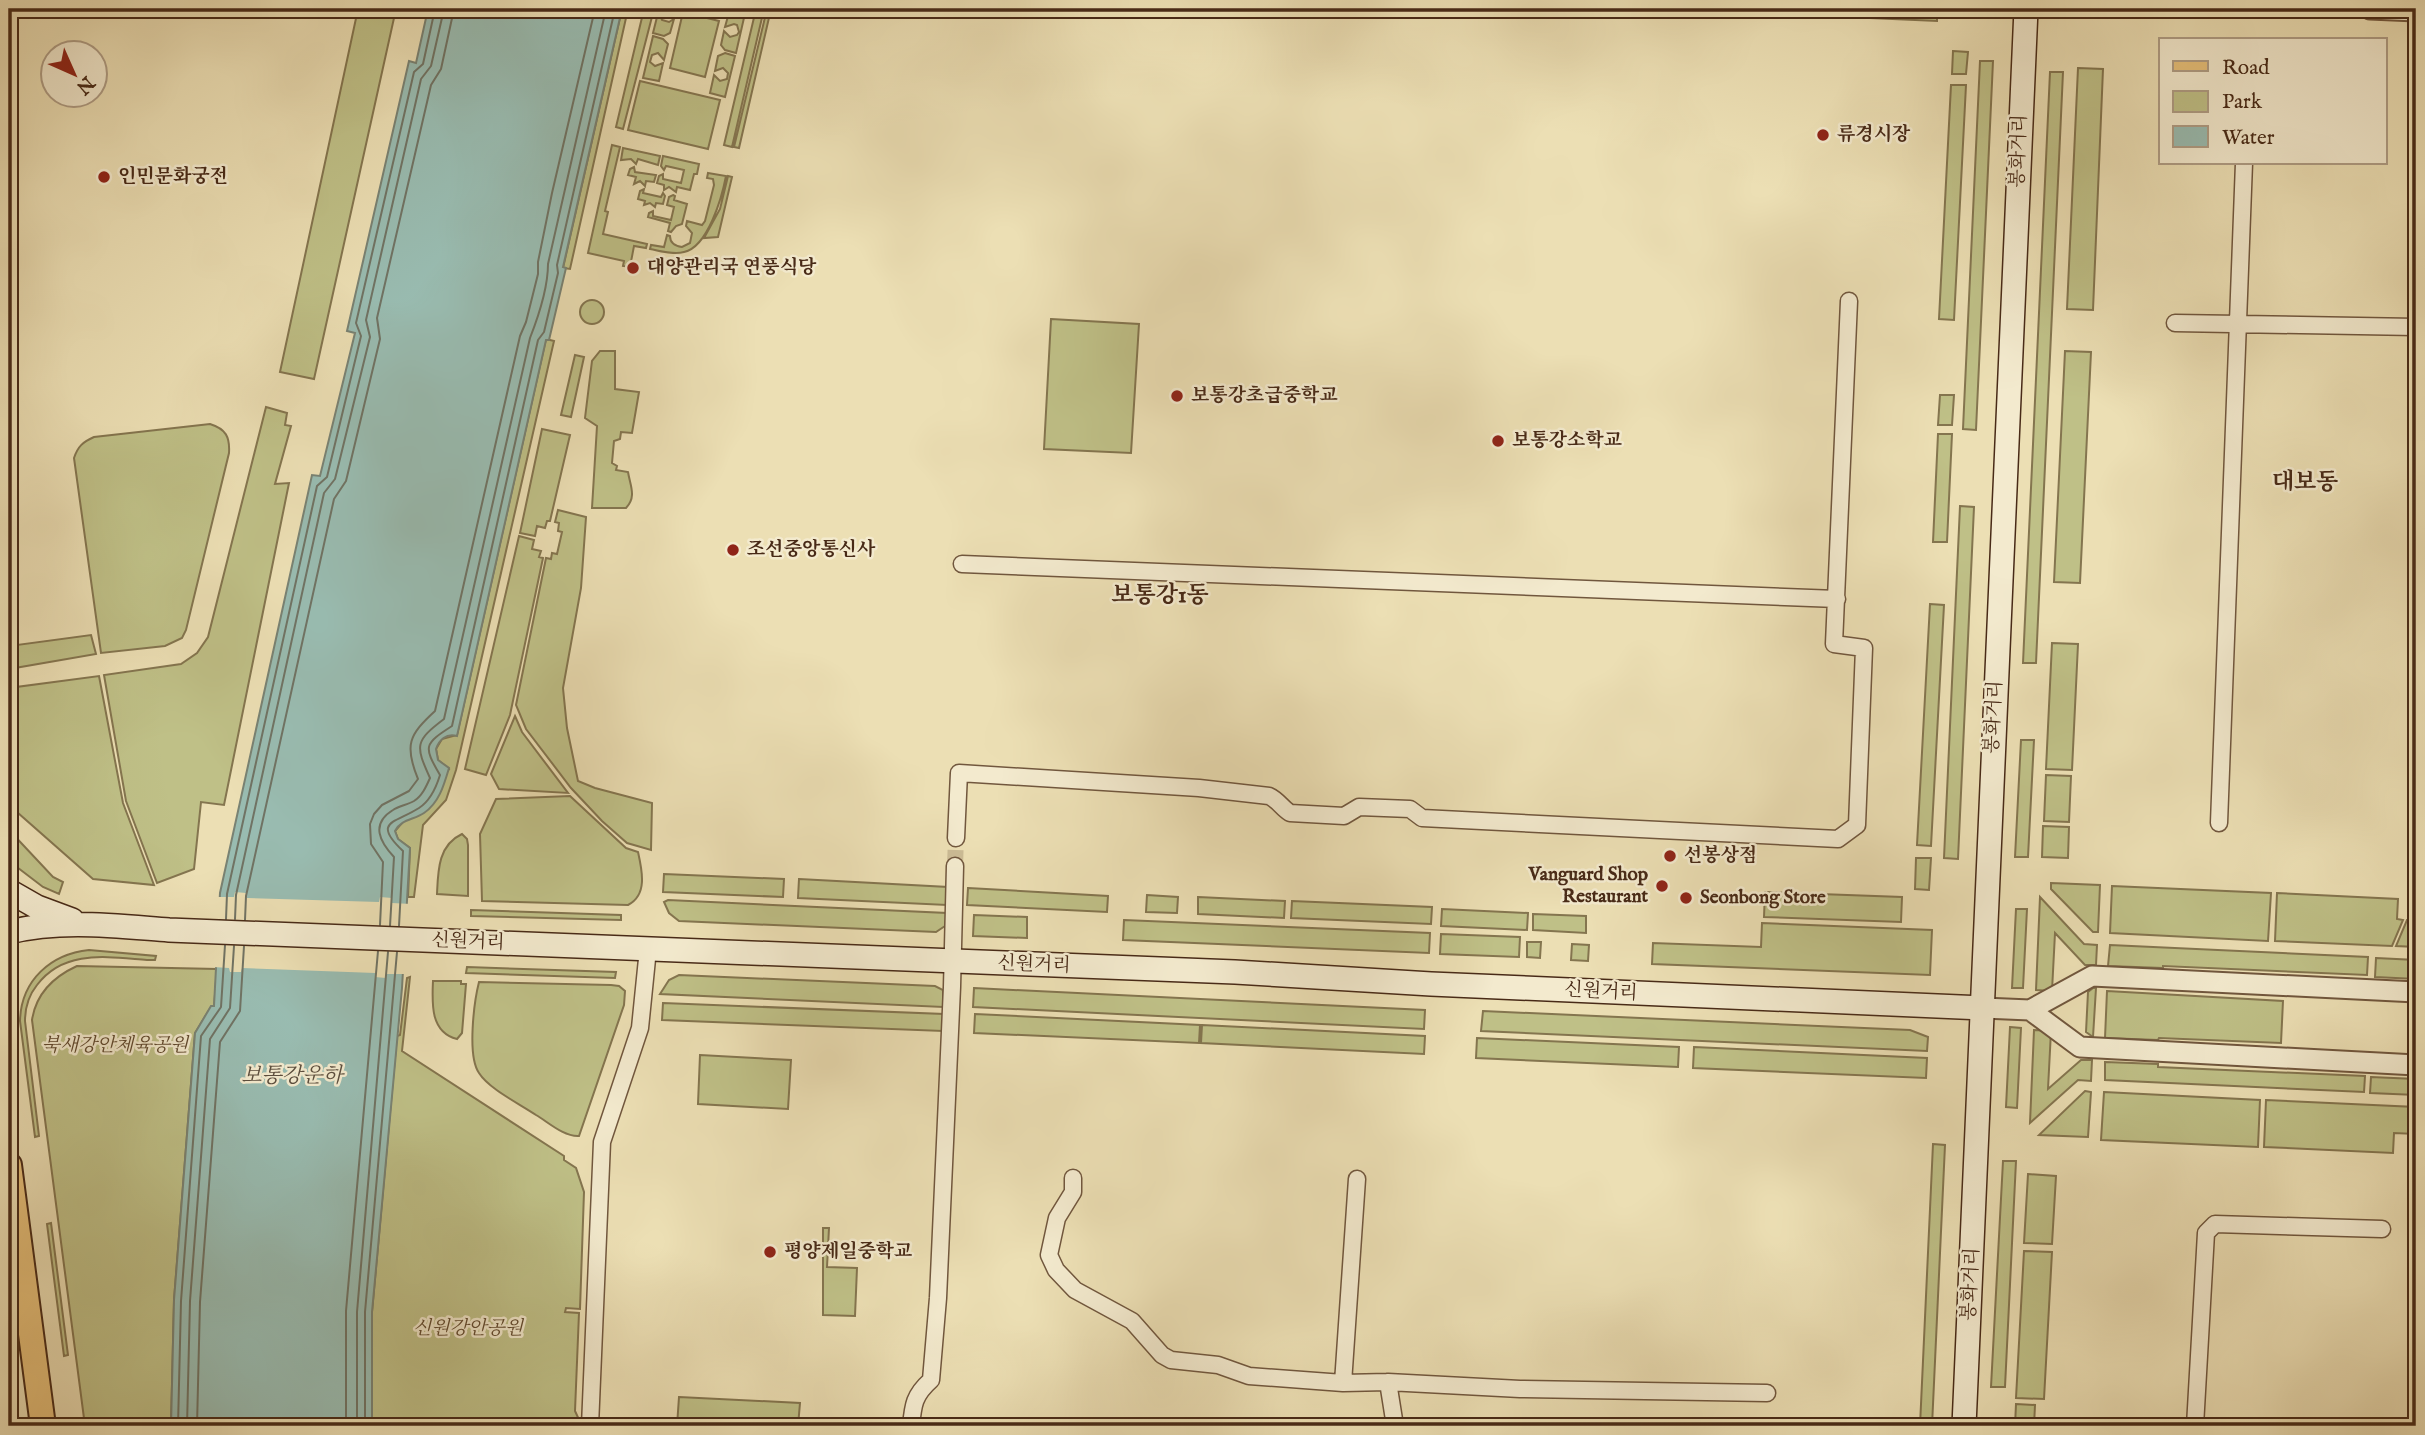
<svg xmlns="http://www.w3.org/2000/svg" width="2425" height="1435" viewBox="0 0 2425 1435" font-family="'IM FELL English','Noto Serif KR',serif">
	<rect width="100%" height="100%" fill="#ecdfb4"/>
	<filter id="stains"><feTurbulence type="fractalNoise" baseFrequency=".00286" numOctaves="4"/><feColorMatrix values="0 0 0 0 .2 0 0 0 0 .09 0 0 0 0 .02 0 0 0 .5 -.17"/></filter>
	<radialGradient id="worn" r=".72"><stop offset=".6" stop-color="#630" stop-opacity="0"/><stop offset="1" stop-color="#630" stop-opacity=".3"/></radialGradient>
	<path fill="#bfc087" stroke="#84754f" stroke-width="2" d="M358 9H396L314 379 280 372Z
		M622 9H628L570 269 563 268Z
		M644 9H654L623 129 616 127Z
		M659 9H664L660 14 662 20 669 22 674 19 670 33 664 36 653 33Z
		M730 9H746L736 53 725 50 721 45 724 31 730 37 737 35 739 32 737 25 734 24 725 27Z
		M756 9H764L732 147 724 145Z
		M767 9H771L739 148 734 147Z
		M1663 9H1878L1937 11V21Z
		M683 12 719 21 705 77 670 68Z
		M653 36 663 39 668 44 664 60 658 53 652 55 650 62 655 66 663 63 659 81 643 78Z
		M1953 51 1968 52 1966 74H1952Z
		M725 53 735 56 725 97 710 93 714 75 720 81 727 79 728 73 723 68 715 71 718 56Z
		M1980 61H1993L1976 430 1963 429Z
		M2078 68 2103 69 2093 310 2067 309Z
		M2050 72H2063L2036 663H2023Z
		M640 81 720 100 708 149 628 130Z
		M1951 85H1966L1954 320 1939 319Z
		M612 145 620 147 605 211 608 212 603 234 647 244 646 248 634 246 630 267 623 266 624 261 588 253Z
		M623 148 660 156 658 165 638 159 636 164 631 159 621 160Z
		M663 156 699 164 697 174H694L690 190 677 187 676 192 669 187 664 190V185L657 183 659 176 663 174V179L681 183 684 170 666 166 664 170 661 166Z
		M634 167 635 172 656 175 654 182 646 181 645 186 640 181 634 184 636 177 628 175 630 169Z
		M708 173 726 176C722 197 708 247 684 252 673 255 661 251 650 249L651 245 664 247 667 235 670 236C670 243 675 246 682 247L690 243 692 233 686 226 687 221 702 225 705 221 714 185 713 179 707 178Z
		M728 176 732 177 718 237 704 238 720 209Z
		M644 189 643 193 661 197 663 193 665 196 663 204 656 203 655 207 650 203 644 205 645 201 638 199 640 191Z
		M673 195 675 196 674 200 687 204 682 224 676 226 671 232 668 231 670 223 648 217 649 213 653 211V216L671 220 674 207 667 205 669 197Z
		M580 312a12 12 0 1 1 24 0a12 12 0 1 1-24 0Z
		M1051 319 1139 324 1131 453 1044 449Z
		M546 339 554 341 456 770 446 800 423 825 414 897H408L410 848 398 839 395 831 449 769 438 760 436 749 442 739 457 735Z
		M600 351H615V389L639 392 632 433 621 432 620 439 614 441 612 463 617 466 616 470 628 472C630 485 637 497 626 508H592L597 426 585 418 592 361Z
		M2065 351 2091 352 2080 583 2054 582Z
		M575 355 584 357 571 417 561 415Z
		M1940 395H1954L1952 425H1938Z
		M266 407 287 413 285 425 291 426 275 484 289 483 224 805 201 802 194 869 157 883 126 801 104 675 181 664 197 653 208 637Z
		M210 424C226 429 230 437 229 453L186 630 182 638 165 646 101 653 74 458C78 446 83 442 94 437Z
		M542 429 570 435 550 521H547L545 528 537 526 535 536 520 533Z
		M1938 434H1952L1947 542H1933Z
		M1960 506 1974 507 1958 859 1944 858Z
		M558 510 586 517 581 588 563 688 567 728 578 781 595 788 652 803 651 850 627 843 602 821 571 788 526 729 516 705 546 558 551 559 552 553 557 554 562 532 558 531 559 523 555 522Z
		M519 536 534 540 532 549 541 551 539 557 543 558 510 715 486 775 465 769Z
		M1930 604 1944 605 1931 846 1917 845Z
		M91 635 96 654 9 669V646Z
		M2052 643 2078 644 2072 770 2046 769Z
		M99 676 123 803 154 885 93 879 9 805V688Z
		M515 716 522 732 568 793 499 789 491 774Z
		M2021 740H2034L2028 857H2015Z
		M2046 775 2071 776 2069 822 2044 821Z
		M570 796 626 848 638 852C642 870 648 895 628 905L482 901 480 834 496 799Z
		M2043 826 2069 827 2068 858 2042 857Z
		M9 830 53 877 63 882 59 894 43 887 9 861Z
		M462 834 467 839 468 845V896L437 894C438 871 438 845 462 834Z
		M1916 858H1931L1929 890 1915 889Z
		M664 874 784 879 783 897 663 892Z
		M799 879 948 887 947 905 798 898Z
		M2051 883 2100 885 2098 932H2093L2051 889Z
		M2112 886 2271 893 2268 941 2110 933Z
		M968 888 1108 896 1107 912 967 905Z
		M1765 892 1902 897 1901 922 1764 917Z
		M2277 893 2398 899 2397 919 2403 920 2392 946 2275 941Z
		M1147 895 1178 897 1177 913 1146 912Z
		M1198 897 1285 901 1284 918 1198 914Z
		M2040 897 2084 944 2097 945 2096 965H2085L2055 933 2052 991 2036 990Z
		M668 900 947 913 945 926 936 932 679 921 669 913 664 902Z
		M1292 901 1432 907 1431 924 1291 918Z
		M1442 909 1528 913 1527 930 1441 926Z
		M2016 909H2027L2023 988H2012Z
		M471 910 621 915V920L471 916Z
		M1533 914 1586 916V933L1533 930Z
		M974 915 1027 917V938L973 936Z
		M1124 920 1430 933 1429 953 1123 940Z
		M2407 920H2416V947L2396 946Z
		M1762 923 1932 930 1930 975 1652 964 1653 943 1761 947Z
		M1441 934 1520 937 1519 957 1440 954Z
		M1527 942H1541L1540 958 1527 957Z
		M1572 944 1589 945 1588 961 1571 960Z
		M2110 945 2368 957 2367 975 2163 966V968L2108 966Z
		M89 950 156 956 155 960H147C107 957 64 949 37 985 29 995 25 1008 25 1021L39 1136 35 1137 20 1021C21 980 51 954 89 950Z
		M2376 958 2416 960V979L2375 977Z
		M77 966 217 969 214 1007H211L195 1033 174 1300 171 1426H85L32 1020C36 993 53 977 77 966Z
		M467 967 616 972 615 978 466 973Z
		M679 975 935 986 943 990V1007L660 994 669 980Z
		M410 977 402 1051 564 1156V1160L576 1168 584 1192 580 1309 566 1308 565 1312 579 1313 575 1411 582 1426H372V1312L397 1036 400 1035 407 978Z
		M433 981H461V984H466L462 1033 457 1039C430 1032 432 1003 433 981Z
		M479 982 611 985 619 986 625 991 624 1005 579 1136C564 1137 548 1122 536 1115 520 1104 489 1089 479 1073 467 1056 474 1002 479 982Z
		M974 988 1425 1010 1424 1029 973 1007Z
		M2093 988H2096L2093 1037 2086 1032 2088 992Z
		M2107 991 2283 1001 2281 1043 2159 1038 2158 1040 2105 1038Z
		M663 1003 944 1014 943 1031 662 1020Z
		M1483 1011 1910 1030 1928 1037 1927 1051 1481 1031Z
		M975 1014 1200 1025 1199 1043 974 1033Z
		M1202 1025 1425 1036 1424 1054 1201 1043Z
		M2010 1027 2021 1028 2017 1108 2006 1107Z
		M2034 1030 2051 1031 2048 1089 2081 1060H2092L2091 1081 2078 1080 2030 1123Z
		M1477 1038 1679 1047 1678 1067 1476 1058Z
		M1694 1047 1927 1058 1926 1078 1693 1068Z
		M700 1055 791 1060 788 1109 698 1104Z
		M2105 1062 2158 1064V1067L2365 1076 2364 1092 2105 1080Z
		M2371 1077 2416 1079V1095L2370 1093Z
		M2085 1091 2091 1092 2088 1137 2039 1135Z
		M2104 1092 2260 1100 2258 1147 2101 1140Z
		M2266 1100 2416 1107V1134L2394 1133 2393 1153 2264 1147Z
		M1933 1144 1945 1145 1932 1426H1920Z
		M2003 1161H2016L2005 1387H1991Z
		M2028 1174 2056 1176 2052 1244 2024 1243Z
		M51 1223 68 1355 64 1356 47 1224Z
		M823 1228H829L827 1267 857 1268 855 1316 823 1315Z
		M2024 1251 2052 1252 2044 1399 2016 1398Z
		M679 1397 800 1403 798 1426H677Z
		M2016 1404 2035 1405 2034 1426H2015Z"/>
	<path fill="#99bcb1" stroke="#798273" stroke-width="2" d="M428 9H622L563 267 566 268 549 340H546L457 736C446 733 439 740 436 749L438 760 449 768C444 785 439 803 424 813 414 820 401 819 395 831L398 839 410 848 402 988 372 1312V1426H171L174 1300 195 1033 211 1006H214L220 893 312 475 320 476 355 333 347 331 409 61 416 63Z"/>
	<path fill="#ecdfb4" d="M235 892 246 893 247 898 379 902 380 897 392 898V903L411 904 406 974H387L386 978 375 977V973L242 968 241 972H230L229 968 213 967 217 897H234Z"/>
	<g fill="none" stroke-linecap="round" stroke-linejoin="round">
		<path stroke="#707364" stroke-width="2" d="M226 919 227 894 317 486 327 477 361 336 356 323 414 72 423 64 435 9
			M235 919 236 895 324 493 335 479 370 337 366 320 421 79 431 66 444 9
			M245 920 246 896 334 499 346 481 380 339 377 318 431 85 441 69 454 9
			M380 925 383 862 371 844 370 824 374 814 382 805 409 791 418 779C404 745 409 735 435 711L520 336 526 322 538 274V262L552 193 595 9
			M390 926 394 857C380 842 370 824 393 810 399 806 407 805 414 801 422 796 426 787 430 778 415 745 415 741 444 719L530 338C539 315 548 289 548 264L606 9
			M399 926 403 851C371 821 396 823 419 808 430 801 436 788 440 775 423 746 424 744 452 726L538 340 544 332 558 273 557 265 615 9
			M178 1426 181 1301 201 1036 221 1007 225 945
			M187 1426 190 1301 210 1039 230 1008 234 946
			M197 1426 200 1302 220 1042 240 1011 244 946
			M346 1426V1311L378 951
			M357 1426V1312L388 952
			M365 1426V1312L397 952"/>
		<path stroke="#cbbb95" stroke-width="16" stroke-dasharray="16 8" stroke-linecap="butt" d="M955 866 956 838"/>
		<g stroke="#71573e" stroke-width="19">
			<path id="minor" d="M2175 323 2416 327
				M962 564 1837 599
				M2219 823 2244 163
				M956 838 959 773 1199 788 1269 796C1278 800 1282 808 1290 813L1344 816 1359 807 1410 809 1422 818 1838 839 1857 825 1864 648 1834 644 1849 301
				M1073 1178V1192L1057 1218 1049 1255 1056 1270 1075 1290 1132 1321 1162 1355 1171 1360 1218 1365 1249 1376 1343 1383 1388 1382 1520 1389 1767 1393
				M1388 1382 1395 1426
				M1343 1383 1357 1179
				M590 1426 602 1142 640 1028 648 949
				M911 1426C913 1405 914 1395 931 1380L938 1298 952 987 955 866
				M2195 1426 2206 1233 2215 1224 2382 1229"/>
		</g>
		<g stroke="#71573e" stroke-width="23">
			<path id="tertiary" d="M2370 9 2416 11
				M1983 1008 2030 1010 2092 976 2416 992
				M2030 1010 2080 1047 2416 1065"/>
		</g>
		<g stroke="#482a17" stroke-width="26">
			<path id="secondary" d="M9 891 37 907 72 920
				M9 932C61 919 116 926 169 930L1235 972 1431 984 1983 1008
				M1964 1426 2026 9"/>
		</g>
		<g stroke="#482a17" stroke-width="28">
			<path id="primary" d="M9 1165 43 1426"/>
		</g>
		<use href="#minor" stroke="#f3eace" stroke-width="16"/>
		<use href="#tertiary" stroke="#f3eace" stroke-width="19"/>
		<use href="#secondary" stroke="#f3eace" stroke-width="23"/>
		<use href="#primary" stroke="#e6c07a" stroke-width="24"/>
	</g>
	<g fill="#8f2418" stroke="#f3eace" stroke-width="2.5">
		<circle cx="1823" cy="135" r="7"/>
		<circle cx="104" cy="177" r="7"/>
		<circle cx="633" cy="268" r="7"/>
		<circle cx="1177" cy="396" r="7"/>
		<circle cx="1498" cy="441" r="7"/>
		<circle cx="733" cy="550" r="7"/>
		<circle cx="1670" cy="856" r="7"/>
		<circle cx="1662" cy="886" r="7"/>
		<circle cx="1686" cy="898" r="7"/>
		<circle cx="770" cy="1252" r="7"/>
	</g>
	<g text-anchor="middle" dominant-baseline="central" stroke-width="5" stroke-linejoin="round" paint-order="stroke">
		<g font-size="19" font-weight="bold" fill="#482a17" stroke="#f3eace" text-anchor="start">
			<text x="1837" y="135">류경시장</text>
			<text x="118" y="177">인민문화궁전</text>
			<text x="647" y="268">대양관리국 연풍식당</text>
			<text x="1191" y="396">보통강초급중학교</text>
			<text x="1512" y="441">보통강소학교</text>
			<text x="747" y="550">조선중앙통신사</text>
			<text x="1684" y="856">선봉상점</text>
			<text x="1648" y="875" text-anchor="end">Vanguard Shop<tspan x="1648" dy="22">Restaurant</tspan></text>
			<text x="1700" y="898">Seonbong Store</text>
			<text x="784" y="1252">평양제일중학교</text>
		</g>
		<g font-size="19" fill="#482a17" stroke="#f3eace">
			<text transform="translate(2019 151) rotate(-88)">봉화거리</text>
			<text transform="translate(1994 717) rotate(-87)">봉화거리</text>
			<text transform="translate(468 942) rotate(2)">신원거리</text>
			<text transform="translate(1034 965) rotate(2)">신원거리</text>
			<text transform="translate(1601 992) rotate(3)">신원거리</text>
			<text transform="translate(1971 1284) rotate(-87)">봉화거리</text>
		</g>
		<g font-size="19" font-style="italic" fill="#60482d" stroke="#f3eace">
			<text x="115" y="1046">북새강안체육공원</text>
			<text x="468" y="1329">신원강안공원</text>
		</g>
		<g font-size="21" font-style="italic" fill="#5c4e3e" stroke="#f3eace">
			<text x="292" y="1076">보통강운하</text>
		</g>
		<g font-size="23" font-weight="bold" fill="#482a17" stroke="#f3eace">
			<text x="2305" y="482">대보동</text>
			<text x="1160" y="595">보통강1동</text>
		</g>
	</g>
	<rect width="2425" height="1435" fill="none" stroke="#ecdfb4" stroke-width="35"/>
	<rect x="10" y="10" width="2404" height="1414" fill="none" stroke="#482a17" stroke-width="3.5"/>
	<rect x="18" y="18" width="2390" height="1400" fill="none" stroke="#482a17" stroke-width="2"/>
	<rect x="2159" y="38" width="228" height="126" fill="#f3eace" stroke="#af9d85" stroke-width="2"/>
	<rect x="2173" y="61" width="35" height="10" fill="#e6c07a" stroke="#af9d85" stroke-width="2"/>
	<text x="2222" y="74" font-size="21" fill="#482a17">Road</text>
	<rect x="2173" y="91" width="35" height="21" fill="#bfc087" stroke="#af9d85" stroke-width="2"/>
	<text x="2222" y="108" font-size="21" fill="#482a17">Park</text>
	<rect x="2173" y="126" width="35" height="21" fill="#99bcb1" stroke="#af9d85" stroke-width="2"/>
	<text x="2222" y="144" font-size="21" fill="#482a17">Water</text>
	<g transform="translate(74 74) rotate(135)"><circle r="33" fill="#f3eace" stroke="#af9d85" stroke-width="2"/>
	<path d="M0-5L12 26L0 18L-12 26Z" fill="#8f2418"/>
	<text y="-10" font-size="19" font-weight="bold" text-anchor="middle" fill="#482a17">N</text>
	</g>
	<rect width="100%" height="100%" filter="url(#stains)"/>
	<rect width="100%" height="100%" fill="url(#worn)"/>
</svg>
